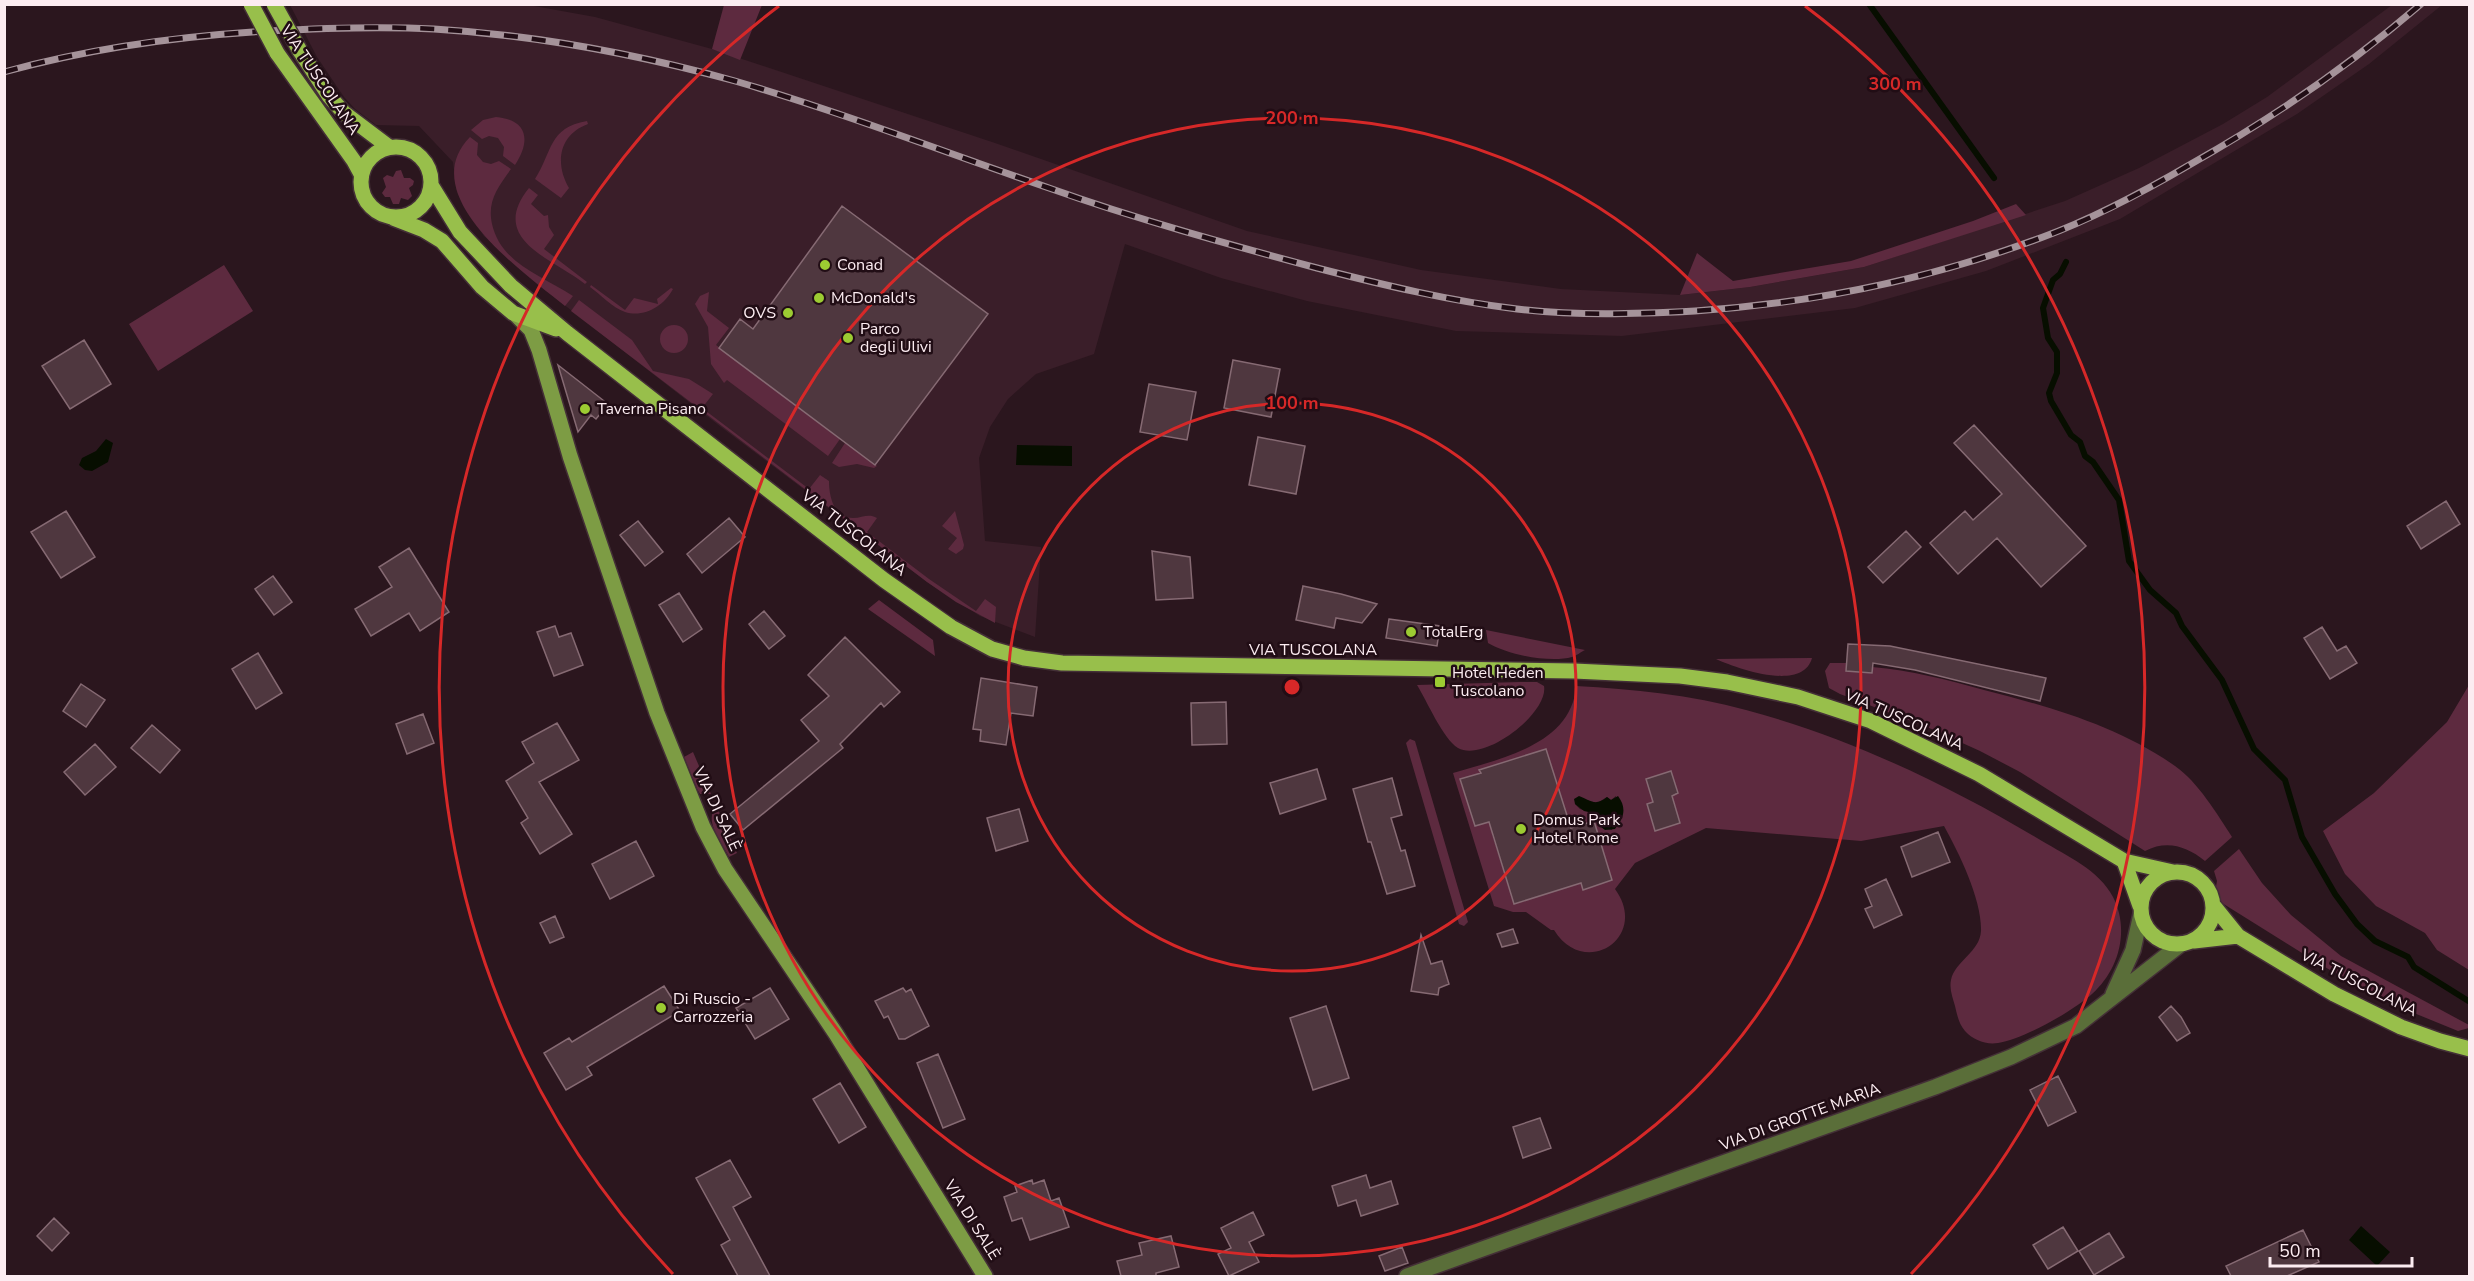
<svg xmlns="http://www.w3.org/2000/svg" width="2474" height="1281" viewBox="0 0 2474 1281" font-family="'Nunito Sans',sans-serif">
	<rect width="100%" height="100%" fill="#2b161e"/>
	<path fill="#3a1e29" d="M523 4 595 17 712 49 995 143 1247 231 1421 270 1561 289 1680 295 1750 287 1864 267 2065 201 2139 168 2223 124 2267 97 2392 5H2442L2369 64 2297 114 2120 219 1986 271 1855 308 1622 336 1456 331 1307 301 1221 278 1125 244 1094 354 1036 374 1008 399 990 427 979 458 985 541 1041 547 1035 637 980 616 927 582 721 427 540 286 484 236 466 210 457 192 453 162 419 126 376 125 355 109 344 97 317 57 290 5Z"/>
	<path fill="#5d2a3f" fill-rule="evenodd" d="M724 5H762L740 60 712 49Z
		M496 117C528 120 531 141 515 165L503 156 504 147 498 138 489 136 482 139 471 130 483 120Z
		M587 121 588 124C558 135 555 164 569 188L561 198 535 179C553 151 548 128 587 121Z
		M470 137 478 143 477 155 483 162 491 164 499 161 511 169C498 187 487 201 492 224 501 264 543 276 573 296L565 306C524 273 413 195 470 137Z
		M401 170 404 178H410L414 181 413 185 409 188 412 196 408 200 401 198 399 204H393L390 197H385L382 193 386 187 383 178 387 175 393 177 396 171Z
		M529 188 538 195 531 204 544 216 548 215 549 227 554 235 544 249 587 282 585 284C554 259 487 240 529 188Z
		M2016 204 2026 215 1864 267 1750 287 1680 295 1697 253 1733 281 1851 261 1973 221Z
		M224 265 253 311 158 371 129 324Z
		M591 285 625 310 634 298 658 304 657 299 671 288 673 289C664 306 644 318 625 312 613 308 600 294 590 287Z
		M709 292 707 311 729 328 716 345 840 439 828 456 727 380 724 383 711 364 708 327 695 304 700 296Z
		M579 300 632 340 653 371 689 379 713 394 702 408 809 489 820 475 829 481C829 497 834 518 853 518 863 518 868 513 877 518L867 532 929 579 976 611 985 599 996 607 995 623 956 602 927 582 571 311Z
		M660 339a14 14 0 1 1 28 0a14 14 0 1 1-28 0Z
		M845 443 877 466 874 468 857 464 839 467 832 463Z
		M955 511 964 545 963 549 956 554 948 549 957 538 942 526Z
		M879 600 933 640 935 656 868 609Z
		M1486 630 1585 650C1581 652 1576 656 1572 657 1550 663 1508 655 1488 643Z
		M1812 658C1803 692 1738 669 1716 659Z
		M1830 663H1847V671L1872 673V667C1911 670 1947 680 1984 690 2051 707 2118 726 2175 766 2198 782 2217 814 2232 837L2205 861C2186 846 2167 840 2145 851L2020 772 1980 751 1927 727 1840 694 1829 688 1825 671Z
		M1520 682H1537L1544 686C1549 713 1484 763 1458 748 1443 739 1427 701 1417 685Z
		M2469 685V970L2437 950 2425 933 2376 906 2345 874 2323 831 2374 793 2447 722Z
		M1576 686C1633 689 1691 695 1746 710 1851 738 1950 786 2042 841 2067 856 2099 870 2113 897 2130 930 2119 970 2092 994 2073 1011 2024 1039 1998 1043 1986 1045 1973 1040 1965 1031 1959 1024 1957 1015 1955 1006 1953 998 1949 989 1951 980 1955 961 1980 952 1981 931 1982 900 1959 853 1944 826L1861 841 1706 828 1635 863 1615 889C1650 937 1585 980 1554 930H1551L1526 912H1513L1494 906 1453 773C1499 759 1572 745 1576 686ZM1480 770 1562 889 1514 904 1492 834 1495 820 1475 826 1460 780 1481 773ZM1671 771 1678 793 1653 801 1646 779ZM1616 796 1612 830 1602 828 1597 814 1580 809 1575 804 1586 800 1597 803 1607 797 1611 800ZM1672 797 1680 822 1655 830 1647 805ZM1594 821 1612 880 1583 889 1564 830Z
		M1410 739 1415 741 1468 922 1464 926 1459 924 1406 743Z
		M693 752 711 794H700L697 789 684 757Z
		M717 807 737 853 729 857C723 844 702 819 717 807Z
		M2239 849 2262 883 2291 915 2341 956 2469 1025V1028L2458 1031 2387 1002 2323 966 2214 898 2217 881 2214 871Z"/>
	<path fill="#070e00" d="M106 439 113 443 108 462 92 471 85 470 79 465 82 458 96 451Z
		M1017 445 1072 446V466L1016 465Z
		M1579 796C1590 800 1595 807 1607 797L1611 800 1618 796C1627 808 1624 818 1615 829L1605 830 1600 826 1597 814 1584 811 1575 804 1574 799Z
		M2361 1226 2390 1252 2377 1266 2349 1240Z"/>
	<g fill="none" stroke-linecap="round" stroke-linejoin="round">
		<path stroke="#070e00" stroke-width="6" d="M1869 4 1994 178
			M2066 262 2060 274 2053 280 2043 308 2048 338 2057 352V373L2049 393 2051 401 2071 435 2080 442 2085 456 2093 462 2119 500 2129 561 2150 590 2176 613 2182 626 2222 680 2254 749 2285 780 2302 837 2335 894 2357 924 2375 941 2408 957 2414 967 2470 1002"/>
	</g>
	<path fill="#4f373f" stroke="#866a73" stroke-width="1.5" d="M842 206 988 314 875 465 719 348 740 319 753 329Z
		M84 340 111 384 70 409 42 366Z
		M1233 360 1280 369 1271 417 1224 408Z
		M558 365 608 404 596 419 591 415 578 432Z
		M1149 384 1196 392 1187 440 1140 432Z
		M1974 425 2086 546 2041 587 1997 538 1958 574 1930 543 1965 511 1973 520 2002 494 1954 443Z
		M1258 437 1305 446 1296 494 1249 485Z
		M2446 501 2460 524 2421 549 2407 526Z
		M66 511 95 557 61 578 31 532Z
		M729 518 745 537 702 573 687 554Z
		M638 521 663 552 645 566 620 535Z
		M1906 531 1921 547 1883 583 1868 567Z
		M409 548 449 612 420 631 409 613 371 636 355 609 392 587 379 567Z
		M1152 551 1190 557 1193 598 1156 600Z
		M273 576 292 602 274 615 255 589Z
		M1303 586 1341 594 1377 604 1362 623 1336 618 1334 628 1296 620Z
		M679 593 702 629 683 642 659 605Z
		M764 611 785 636 769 649 749 624Z
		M1389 619 1440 626 1437 646 1386 638Z
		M555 626 559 637 571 633 583 665 554 676 537 632Z
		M2322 627 2337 651 2346 646 2357 663 2330 679 2304 638Z
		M845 637 900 692 884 707 881 703 840 744 843 748 743 830 730 814 819 741 801 720 829 696 808 675Z
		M1848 644 1890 646 2046 678 2040 701 1915 670 1873 663 1872 673 1846 671Z
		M258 653 282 693 256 709 232 669Z
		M981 678 1037 687 1033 716 1011 713 1006 745 980 741 981 730 973 729Z
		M81 684 105 700 86 727 63 711Z
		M1226 702 1227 744 1192 745 1191 703Z
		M423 714 434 743 407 754 396 724Z
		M557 723 579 760 539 782 572 834 540 854 521 823 528 818 506 781 534 763 522 742Z
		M152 725 180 750 160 773 131 748Z
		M95 744 116 767 85 795 64 772Z
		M1546 749 1571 828 1594 821 1612 880 1583 890 1581 883 1514 904 1489 822 1475 826 1460 779 1481 773 1479 770Z
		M1317 769 1326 799 1280 814 1270 783Z
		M1671 771 1678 793 1672 796 1680 823 1655 831 1647 804 1653 802 1646 779Z
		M1392 778 1402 815 1391 818 1401 851 1405 850 1415 886 1387 894 1371 842H1368L1353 789Z
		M1019 809 1028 841 996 851 987 818Z
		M1938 832 1950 862 1912 877 1901 847Z
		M636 841 654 876 610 899 592 864Z
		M1886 879 1902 915 1874 928 1865 909 1872 906 1865 889Z
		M555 916 564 937 550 943 540 923Z
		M1513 929 1518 943 1502 947 1497 934Z
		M1421 935 1431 964 1442 961 1449 984 1439 988 1438 995 1411 991Z
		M664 986 680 1011 587 1067 592 1075 566 1090 544 1053 569 1038 572 1042Z
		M770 988 789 1019 755 1039 736 1008Z
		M903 988 906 992 911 989 929 1026 905 1039H899L888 1016 884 1018 875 1001Z
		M1326 1006 1349 1078 1313 1090 1290 1018Z
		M2171 1006 2181 1017 2190 1033 2177 1041 2159 1017Z
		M938 1054 965 1119 943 1128 917 1063Z
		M2058 1076 2076 1112 2048 1126 2030 1090Z
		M840 1083 866 1127 839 1143 813 1099Z
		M1540 1118 1551 1148 1523 1158 1513 1127Z
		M730 1160 751 1197 733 1207 770 1276H738L721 1245 730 1240 696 1178Z
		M1366 1175 1370 1188 1391 1181 1398 1204 1361 1216 1356 1200 1338 1206 1332 1186Z
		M1032 1180 1033 1184 1044 1180 1051 1201 1059 1198 1069 1227 1030 1240 1022 1218 1012 1221 1004 1197 1017 1192 1015 1186Z
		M1253 1212 1264 1235 1249 1242 1259 1262 1229 1276 1218 1254 1231 1248 1221 1228Z
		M54 1218 69 1233 52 1251 37 1236Z
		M2063 1227 2078 1251 2048 1269 2033 1245Z
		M2303 1230 2319 1262 2287 1276H2231L2226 1266Z
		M2109 1233 2124 1257 2094 1275 2079 1251Z
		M1171 1236 1179 1267 1156 1273V1276H1121L1117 1261 1142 1255 1139 1243Z
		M1402 1247 1408 1263 1385 1271 1379 1256Z"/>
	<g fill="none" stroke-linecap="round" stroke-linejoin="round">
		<g stroke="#443037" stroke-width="18">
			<path id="street" d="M2113 994 2133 950 2141 914
				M1407 1276 1935 1087 2011 1057 2076 1026 2181 944"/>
		</g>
		<g stroke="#443037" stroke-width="18">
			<path id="secondary" d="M516 315 531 330 539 350 570 456 657 713 703 827 725 869 836 1034 985 1276"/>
		</g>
		<g stroke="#443037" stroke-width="18">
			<path id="primary" d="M300 51 329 96 344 113 389 147
				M277 53 354 161 361 174
				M361 182a35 35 0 1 1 70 0a35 35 0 1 1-70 0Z
				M431 185 460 232 511 286 567 333 884 580 951 627 992 649 1024 658 1062 663 1574 671 1680 676 1727 682 1798 697 1871 721 1979 774 2124 861 2173 872
				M393 218 424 230 442 241 482 287 513 313 556 329
				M2124 861 2140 906
				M2141 908a36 36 0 1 1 72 0a36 36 0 1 1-72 0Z
				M2213 905 2238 936 2334 994 2401 1027 2440 1041 2470 1049
				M2194 941 2238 936"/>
		</g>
		<use href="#street" stroke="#5a6e39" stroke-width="15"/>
		<use href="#secondary" stroke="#7d9c44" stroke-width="15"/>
		<use href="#primary" stroke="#98bf4b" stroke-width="15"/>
		<g stroke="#a5939a" stroke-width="7">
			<path id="rail" d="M4 72C91 48 179 36 268 31 324 28 379 26 434 29 535 35 637 54 735 81 841 112 944 152 1049 188 1136 219 1227 244 1317 268 1383 285 1450 301 1517 309 1576 316 1636 314 1695 311 1815 303 1931 279 2043 237 2095 218 2143 192 2191 164 2273 118 2350 65 2421 4"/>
		</g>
		<use href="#rail" stroke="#210d15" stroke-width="4.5" stroke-dasharray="14" stroke-linecap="butt"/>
		<g stroke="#443037" stroke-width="18" stroke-linecap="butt">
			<path id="primary-bridge" d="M251 4 277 53
				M274 4 300 51"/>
		</g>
		<use href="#primary-bridge" stroke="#98bf4b" stroke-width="15"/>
	</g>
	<g fill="none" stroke="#d62828" stroke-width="3">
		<circle cx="1292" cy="687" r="284"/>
		<circle cx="1292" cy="687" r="569"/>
		<path d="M673 1274A853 853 0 0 1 779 6M1805 6A853 853 0 0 1 1911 1274"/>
	</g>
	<g fill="#9ccb32" stroke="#210d15" stroke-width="2">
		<circle cx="825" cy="265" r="6"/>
		<circle cx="819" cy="298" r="6"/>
		<circle cx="788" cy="313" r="6"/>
		<circle cx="848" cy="338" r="6"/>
		<circle cx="585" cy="409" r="6"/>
		<circle cx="1411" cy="632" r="6"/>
		<rect x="1434" y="676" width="12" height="12" rx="3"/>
		<circle cx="1521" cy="829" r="6"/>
		<circle cx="661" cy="1008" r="6"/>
	</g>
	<g text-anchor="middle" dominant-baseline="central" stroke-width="5" stroke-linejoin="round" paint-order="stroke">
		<g font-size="16" fill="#fcecf1" stroke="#210d15">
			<text transform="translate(320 80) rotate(56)">VIA TUSCOLANA</text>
			<text transform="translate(854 533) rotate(38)">VIA TUSCOLANA</text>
			<text x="1313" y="650">VIA TUSCOLANA</text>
			<text transform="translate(1904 720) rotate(24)">VIA TUSCOLANA</text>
			<text transform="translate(717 809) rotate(65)">VIA DI SALÈ</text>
			<text transform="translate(2359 983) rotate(27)">VIA TUSCOLANA</text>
			<text transform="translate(1800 1117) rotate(-20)">VIA DI GROTTE MARIA</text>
			<text transform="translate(972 1220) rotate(58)">VIA DI SALÈ</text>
		</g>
		<g font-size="16" fill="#fcecf1" stroke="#210d15" text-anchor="start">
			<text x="837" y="265">Conad</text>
			<text x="831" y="298">McDonald's</text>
			<text x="776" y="313" text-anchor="end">OVS</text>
			<text x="860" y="329">Parco<tspan x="860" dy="18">degli Ulivi</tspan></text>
			<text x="597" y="409">Taverna Pisano</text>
			<text x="1423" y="632">TotalErg</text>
			<text x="1452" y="673">Hotel Heden<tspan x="1452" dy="18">Tuscolano</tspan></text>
			<text x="1533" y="820">Domus Park<tspan x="1533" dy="18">Hotel Rome</tspan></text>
			<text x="673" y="999">Di Ruscio -<tspan x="673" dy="18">Carrozzeria</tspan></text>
		</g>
	</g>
	<circle cx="1292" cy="687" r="9" fill="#d62828" stroke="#210d15" stroke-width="3"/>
	<g font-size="18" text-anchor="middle" font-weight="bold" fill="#d62828" stroke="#210d15" stroke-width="5" stroke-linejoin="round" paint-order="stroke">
		<text x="1895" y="90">300 m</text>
		<text x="1292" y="124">200 m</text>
		<text x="1292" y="409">100 m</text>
	</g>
	<rect width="2474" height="1281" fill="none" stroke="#fcecf1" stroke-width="12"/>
	<path d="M2270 1257v9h142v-9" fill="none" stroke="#fcecf1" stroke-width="3"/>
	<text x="2279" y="1257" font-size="18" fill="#fcecf1" stroke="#210d15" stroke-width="4.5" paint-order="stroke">50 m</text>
</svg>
